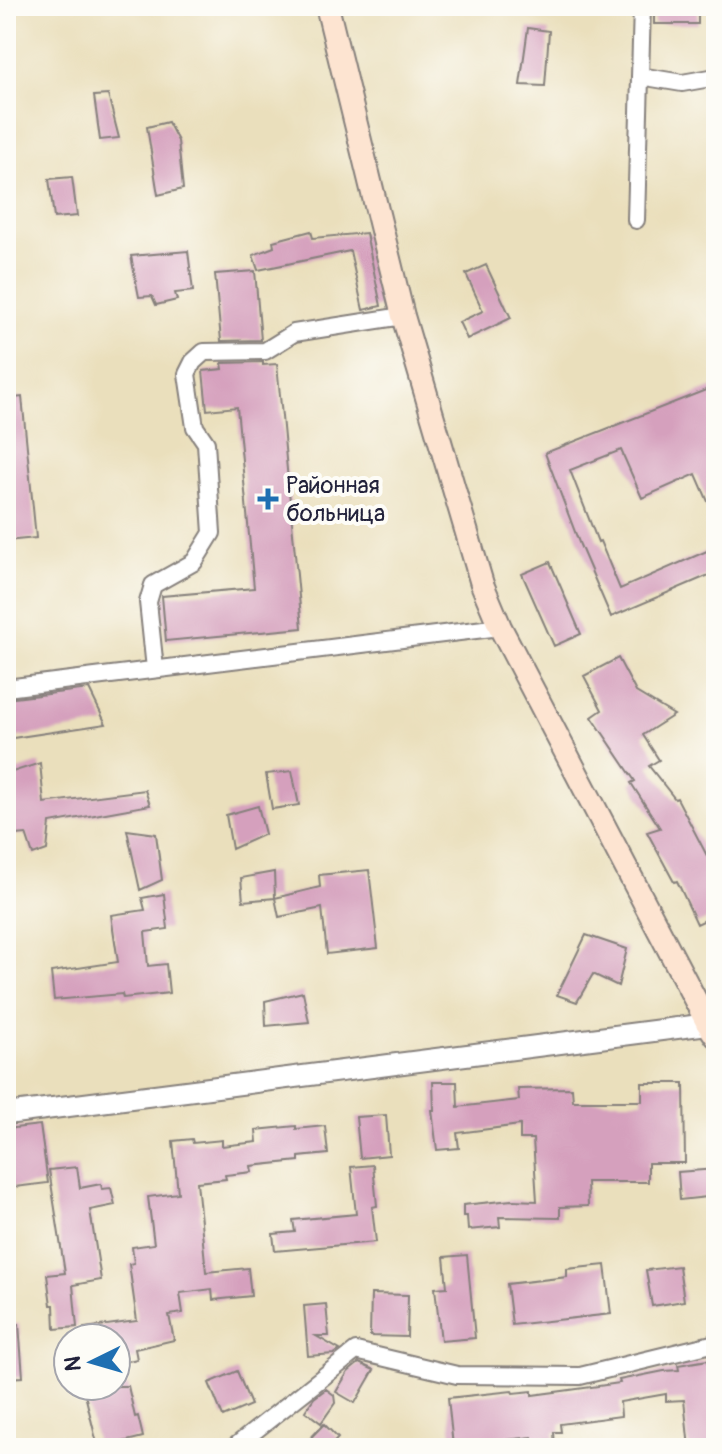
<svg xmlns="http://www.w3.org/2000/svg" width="722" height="1454" viewBox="0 0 722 1454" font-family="Pangolin,sans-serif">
	<rect width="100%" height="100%" fill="#fdfcf7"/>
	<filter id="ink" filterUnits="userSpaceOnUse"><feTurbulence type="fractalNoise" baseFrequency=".0125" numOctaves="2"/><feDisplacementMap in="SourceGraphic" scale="16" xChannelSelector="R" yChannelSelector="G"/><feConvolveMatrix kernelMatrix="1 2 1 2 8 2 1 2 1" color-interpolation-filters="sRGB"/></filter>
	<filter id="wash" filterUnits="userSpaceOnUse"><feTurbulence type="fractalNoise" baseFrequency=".006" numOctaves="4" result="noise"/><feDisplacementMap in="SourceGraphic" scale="32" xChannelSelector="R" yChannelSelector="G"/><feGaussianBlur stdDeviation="1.8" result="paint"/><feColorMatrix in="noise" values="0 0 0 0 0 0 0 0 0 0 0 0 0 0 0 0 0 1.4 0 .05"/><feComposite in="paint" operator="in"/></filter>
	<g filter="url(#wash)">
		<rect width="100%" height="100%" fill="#eadfbc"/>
		<g id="blocks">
			<path fill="#d5a0bd" d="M654 6H698V24H654Z
				M528 28 549 31 545 86 520 85Z
				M108 95 119 138 100 140 94 96Z
				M168 122 178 141 183 189 158 195 147 127Z
				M72 177 77 216 54 218 49 179Z
				M311 231 313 238 366 233 381 306 363 310 350 251 258 270 253 255 274 247 273 241Z
				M188 251 193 291 175 293 177 300 156 305 152 296 139 297 131 256Z
				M486 265 511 318 467 339 459 322 483 311 466 274Z
				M255 271 261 340 221 341 215 274Z
				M263 362V365L277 364 302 628 166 641 162 596 254 588 237 407 207 410 203 371 223 369 222 363Z
				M716 386V520L696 474 642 498 621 450 570 470 598 542 600 541 620 589 716 547V572L611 617 580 545 545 453Z
				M22 397 36 538 6 541V399Z
				M550 562 581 634 554 646 522 574Z
				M618 658 636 692 674 715 643 735 659 760 649 766 675 799 677 798 716 873V915L697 924 677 881 674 882 647 832 660 828 631 783 635 781 592 717 602 710 584 676Z
				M89 689 106 724 6 739V699Z
				M40 763 44 803 145 790 150 805 50 823 47 850 33 855 26 834 6 836V774Z
				M292 771 299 805 272 809 266 774Z
				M258 806 265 834 232 849 226 815Z
				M127 830 156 834 162 880 140 890Z
				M369 870 378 948 327 954 322 908 279 917 275 898 320 887 319 875Z
				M274 872 275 898 243 901 241 878Z
				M164 894 168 929 145 932 148 966 166 964 169 993 123 998 122 994 54 1000 51 972 118 962 111 915 145 910 142 898Z
				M586 935 627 949 618 986 593 974 577 1002 557 995Z
				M303 992 309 1022 266 1026 265 1001Z
				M433 1082H457L458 1107 519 1100 518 1089 572 1088 573 1101H642V1083H684L685 1163H648V1182H587L588 1206 560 1207V1218L499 1217 500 1227 468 1230 467 1216H463V1205L512 1200 537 1201 533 1139H520V1125L457 1133 459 1148 437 1150 432 1110H434Z
				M386 1115 389 1155 360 1158 356 1117Z
				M40 1125 48 1183 6 1188V1129Z
				M296 1126V1129L325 1126 328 1154 299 1157V1161L251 1166 252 1172 225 1175 226 1179 197 1182 206 1272 248 1268 251 1296 213 1300 212 1289 180 1293 183 1313 169 1315 174 1340 135 1349 137 1359 116 1364V1338H85L84 1328 137 1321 129 1264 134 1263 132 1247 154 1244 148 1197 178 1193 173 1141 192 1139 193 1143 222 1140V1146L257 1142 256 1130Z
				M373 1165 377 1206 372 1207 376 1242 275 1251 273 1234 295 1232 293 1220 356 1214 351 1167Z
				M77 1167 80 1188 101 1184 102 1189 111 1188 115 1205 90 1210 101 1280 73 1285 77 1327 55 1329 54 1305H51L47 1275 65 1273 49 1170Z
				M716 1169V1196L680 1200 678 1172Z
				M467 1255 475 1338 441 1341 435 1288 447 1287 444 1257Z
				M605 1265 611 1314 512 1325 507 1284 567 1277V1269Z
				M679 1266 684 1301 652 1306 646 1270Z
				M371 1294 408 1295 407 1337 370 1336Z
				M326 1304 329 1336H316L340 1350 334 1354 308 1356 304 1306Z
				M6 1324H19L23 1377 6 1378Z
				M708 1360 716 1408 714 1409 716 1448H689L684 1400 666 1401V1394L620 1402 621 1416 560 1424 561 1432H554L555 1448H533L532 1437 453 1446 448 1398 512 1391 513 1393 532 1391V1395L570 1390 620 1383 619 1380 664 1371 679 1370 678 1365Z
				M359 1363 374 1370 355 1403 336 1392 348 1372Z
				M237 1371 251 1405 223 1417 209 1383Z
				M83 1386H128L135 1417 138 1416 143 1437 98 1448Z
				M326 1389 334 1395 335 1403 321 1423 305 1411 314 1398Z
				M324 1424 338 1438 329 1448H301Z"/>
		</g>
	</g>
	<g filter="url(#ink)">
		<use href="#blocks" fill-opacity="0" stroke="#86807c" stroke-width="2"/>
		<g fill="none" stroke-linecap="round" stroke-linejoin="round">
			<g stroke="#86807c" stroke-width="20">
				<path id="minor" d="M640 76 682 83 716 77
					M636 220 642 6
					M155 669 148 602 153 585 194 562 212 533 206 443 195 427 187 374 193 362 204 352 265 351 294 333 403 316
					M6 688 500 627
					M233 1448 356 1351 457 1375 580 1376 716 1343"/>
			</g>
			<g stroke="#86807c" stroke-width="24">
				<path id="tertiary" d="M6 1114 708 1024"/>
			</g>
			<g stroke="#86807c" stroke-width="26">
				<path id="secondary" d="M327 6 403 316 482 584 500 627 708 1024 716 1036"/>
			</g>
			<use href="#minor" stroke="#fff" stroke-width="16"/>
			<use href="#tertiary" stroke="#fff" stroke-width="20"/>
			<use href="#secondary" stroke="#fde4d1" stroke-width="22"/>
		</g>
	</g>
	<path fill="#1f6fb2" stroke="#fdfcf7" stroke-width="3" d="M264 487h8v8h8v8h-8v8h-8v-8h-8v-8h8z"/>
	<g text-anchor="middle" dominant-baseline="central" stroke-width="8" stroke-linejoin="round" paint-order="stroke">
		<g font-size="24" fill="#22223b" stroke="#fdfcf7" text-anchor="start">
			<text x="286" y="485">Районная<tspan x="286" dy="28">больница</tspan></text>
		</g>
	</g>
	<rect width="722" height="1454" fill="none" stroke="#fdfcf7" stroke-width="32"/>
	<g transform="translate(92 1362) rotate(265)"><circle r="38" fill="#fdfcf7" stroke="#a5a5ac" stroke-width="2"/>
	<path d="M0-6L14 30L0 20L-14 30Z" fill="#1f6fb2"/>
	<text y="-12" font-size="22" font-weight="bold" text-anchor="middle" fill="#22223b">N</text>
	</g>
</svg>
